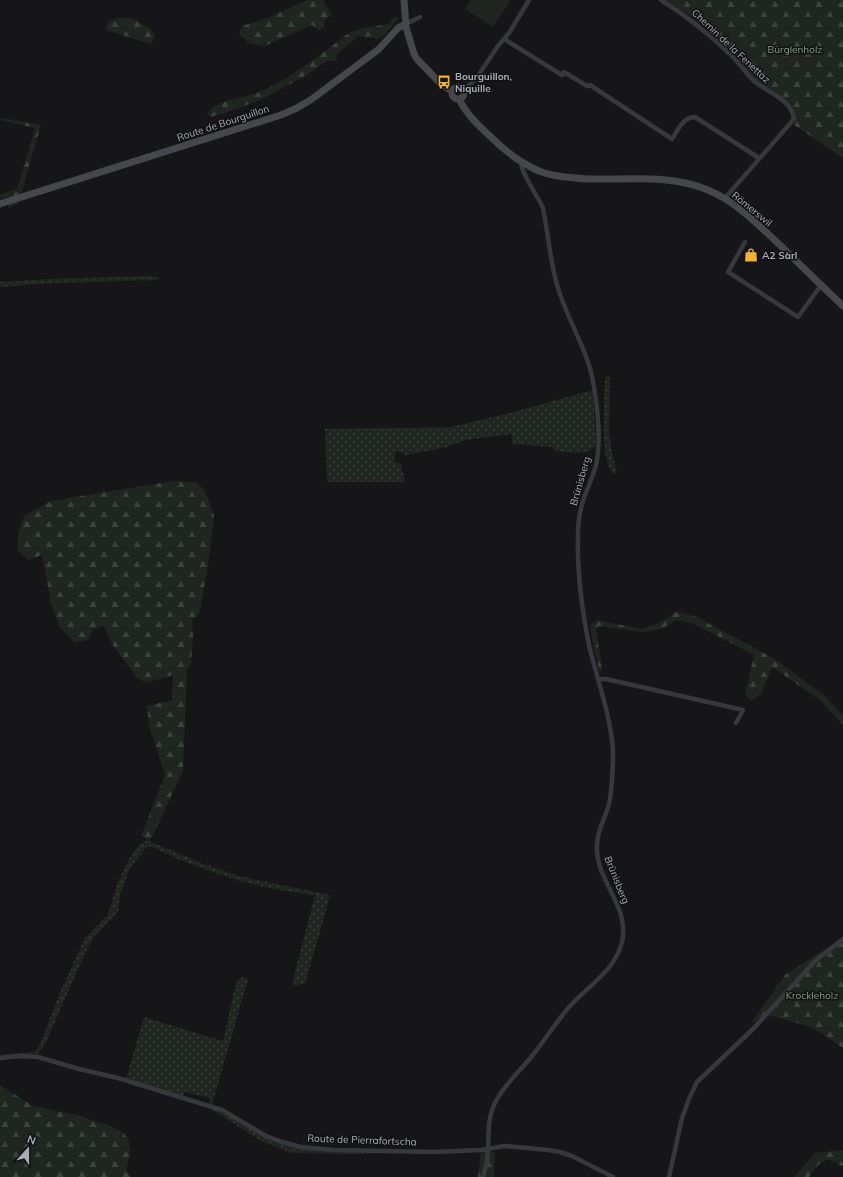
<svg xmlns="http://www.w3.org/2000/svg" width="843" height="1177" viewBox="0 0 843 1177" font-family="Mulish,sans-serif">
	<defs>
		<pattern id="grass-dots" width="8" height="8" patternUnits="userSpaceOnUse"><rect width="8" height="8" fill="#1e261f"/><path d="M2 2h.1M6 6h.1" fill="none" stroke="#3c433d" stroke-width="1.8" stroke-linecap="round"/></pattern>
		<pattern id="forest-firs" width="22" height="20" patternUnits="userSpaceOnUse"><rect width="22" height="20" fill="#1e261f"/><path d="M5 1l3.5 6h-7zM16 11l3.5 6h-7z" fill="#3c433d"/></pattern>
	</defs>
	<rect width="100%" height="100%" fill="#161618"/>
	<path fill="url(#grass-dots)" d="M154 276 159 278 156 280 52 283 0 287V282L51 279Z
		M608 375 610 377 609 432 612 453 617 472 615 475C598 464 605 398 605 378Z
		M593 390 596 444C589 458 569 452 555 451L553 447 513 444 511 434 465 440 447 447 406 455 401 452H396L394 457 395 462 401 464 405 482H327L325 429 451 427 506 414Z
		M147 840 201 863 239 876 330 895 322 925 305 983 293 987 294 976 315 895C302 893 289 892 275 889 232 881 190 865 150 846L145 849 129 870 120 895 118 912 92 939 64 1000 46 1043 38 1054 0 1057V1055L34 1052 40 1045 59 995 85 938 109 913 117 884 128 861 139 845Z
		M242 977 248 979 212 1105 209 1104 210 1098 185 1092 183 1096 126 1079 144 1017 223 1041 236 983Z
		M208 1107 221 1112 253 1131 301 1149 320 1151 369 1153V1154L292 1153 261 1141Z"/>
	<path fill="url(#forest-firs)" d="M307 0H323L332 15 324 21 325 27 319 30 312 25 265 46 249 43 239 34 242 26 265 19Z
		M665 0H843V158L794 125 796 119 794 112 787 101 769 91 755 79 705 29 687 14Z
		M397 17 398 19 384 36 376 39 368 36 367 37 358 36 336 55 337 61H327L305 76 264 98 237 109 211 117 207 114C217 98 243 99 259 92 282 82 304 67 324 52 333 46 343 35 354 31 365 27 378 26 389 24L391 19Z
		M117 18H131L150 28 155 37 151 44 106 30 108 22Z
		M0 118 41 125 18 204 8 208 9 197 0 199V194L17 189 35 128 0 120Z
		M173 481 196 482 205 491 214 515 208 566 199 614 192 620 193 637 191 664 187 669 183 771 150 841 141 836 165 775 149 726 147 706 172 700 173 675 146 683 137 678 112 644 104 626 93 629 88 640 75 643 60 627 51 603 42 555 28 560 17 550 19 530 24 516 51 501Z
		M676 612 695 616 775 659 825 696 843 716V725L820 700 772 667 761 694 751 701 745 695 754 655 692 623 677 620 661 629 642 632 599 626 596 629 602 668 600 673 594 649 590 625 597 620 641 629 659 623Z
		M843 941V1048L813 1028 770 1015 751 1023 785 975 831 945Z
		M0 1085 33 1106 76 1115 108 1125 124 1133 129 1141 130 1152 126 1171 131 1177H0Z
		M843 1150V1165L841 1166 829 1159 818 1165 809 1177H794L815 1153Z
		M495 1151 494 1177H478L481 1153Z"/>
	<path fill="#1e261f" d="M471 0H509L510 1 493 27 465 9Z"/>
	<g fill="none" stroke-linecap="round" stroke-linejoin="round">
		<path stroke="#37383d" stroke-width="4.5" d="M661 0C687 16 709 34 731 55 739 63 745 72 753 80 766 92 792 99 794 119L725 198
			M406 24 420 17
			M504 39 562 75 564 72 587 86 590 85 672 139C678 130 683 117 695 117L759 158
			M463 91 475 80 498 46 509 33 529 0
			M745 242 728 272 798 317 821 285
			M599 679H606L743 710 736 723
			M0 1058 19 1056 38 1057 79 1069 118 1078 222 1110 266 1136 282 1142 301 1147 334 1150 433 1152 481 1150 504 1146 548 1150 560 1152 572 1156 613 1177
			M483 1177C485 1169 488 1160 488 1152 489 1133 487 1118 496 1101 505 1084 520 1071 532 1056 545 1040 556 1022 570 1006 588 986 615 971 622 942 630 906 597 882 597 849 596 832 605 819 609 804 612 792 613 764 613 752 611 715 597 680 589 645 582 610 577 571 578 536 578 522 580 508 585 495 589 485 593 476 596 465 601 442 598 411 594 387 589 351 567 320 557 285 550 260 548 233 543 208 537 194 522 176 521 162
			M669 1177 682 1118 689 1099 697 1082 753 1029 815 961 843 939"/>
		<path stroke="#45474d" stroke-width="7" d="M404 0 406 27 414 54 417 59 441 84 452 91
			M452 93a6 6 0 1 1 12 0a6 6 0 1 1-12 0Z
			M459 99C467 115 479 126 492 138 506 152 521 163 539 171 554 177 573 178 589 179 629 180 670 174 708 190 737 202 758 225 780 245 801 266 822 286 843 306
			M0 204 281 115 297 108 312 99 379 49 398 28 406 24"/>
	</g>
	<defs>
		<g id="bus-bare" transform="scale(1.08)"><path d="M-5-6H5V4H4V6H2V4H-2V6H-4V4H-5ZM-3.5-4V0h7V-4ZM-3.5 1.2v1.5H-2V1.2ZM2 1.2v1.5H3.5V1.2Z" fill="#f2b134" stroke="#111113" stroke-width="2.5" paint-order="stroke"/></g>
		<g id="shop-bare" transform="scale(1.08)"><path d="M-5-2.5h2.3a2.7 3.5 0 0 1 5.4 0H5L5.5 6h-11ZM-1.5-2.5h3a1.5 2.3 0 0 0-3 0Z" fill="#f2b134" stroke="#111113" stroke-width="2.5" paint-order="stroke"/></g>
	</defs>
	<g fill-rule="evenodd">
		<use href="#bus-bare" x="444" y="82"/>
		<use href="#shop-bare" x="751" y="255"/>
	</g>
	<g text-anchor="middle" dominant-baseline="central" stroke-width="3" stroke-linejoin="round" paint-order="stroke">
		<g font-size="10" fill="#a8adb8" stroke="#111113">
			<text transform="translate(731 46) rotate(43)">Chemin de la Fenettaz</text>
			<text transform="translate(223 123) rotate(-18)">Route de Bourguillon</text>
			<text transform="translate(752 209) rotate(39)">Römerswil</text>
			<text transform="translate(580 481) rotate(-74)">Brünisberg</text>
			<text transform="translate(617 880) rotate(68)">Brünisberg</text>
			<text transform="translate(362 1140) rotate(2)">Route de Pierrafortscha</text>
		</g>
		<g font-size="10" fill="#7fa381" stroke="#111113">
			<text x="795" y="49">Bürglenholz</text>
			<text x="812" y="995">Krockleholz</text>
		</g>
		<g font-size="10" font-weight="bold" fill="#a8adb8" stroke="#111113" text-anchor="start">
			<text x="455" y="76">Bourguillon,<tspan x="455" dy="12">Niquille</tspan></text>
			<text x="762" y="255">A2 Sàrl</text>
		</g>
	</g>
	<g transform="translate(28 1149) rotate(21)" stroke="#111113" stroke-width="3" paint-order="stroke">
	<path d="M0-3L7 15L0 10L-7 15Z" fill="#a8adb8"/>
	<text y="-6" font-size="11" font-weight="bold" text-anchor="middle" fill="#a8adb8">N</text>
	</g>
</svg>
